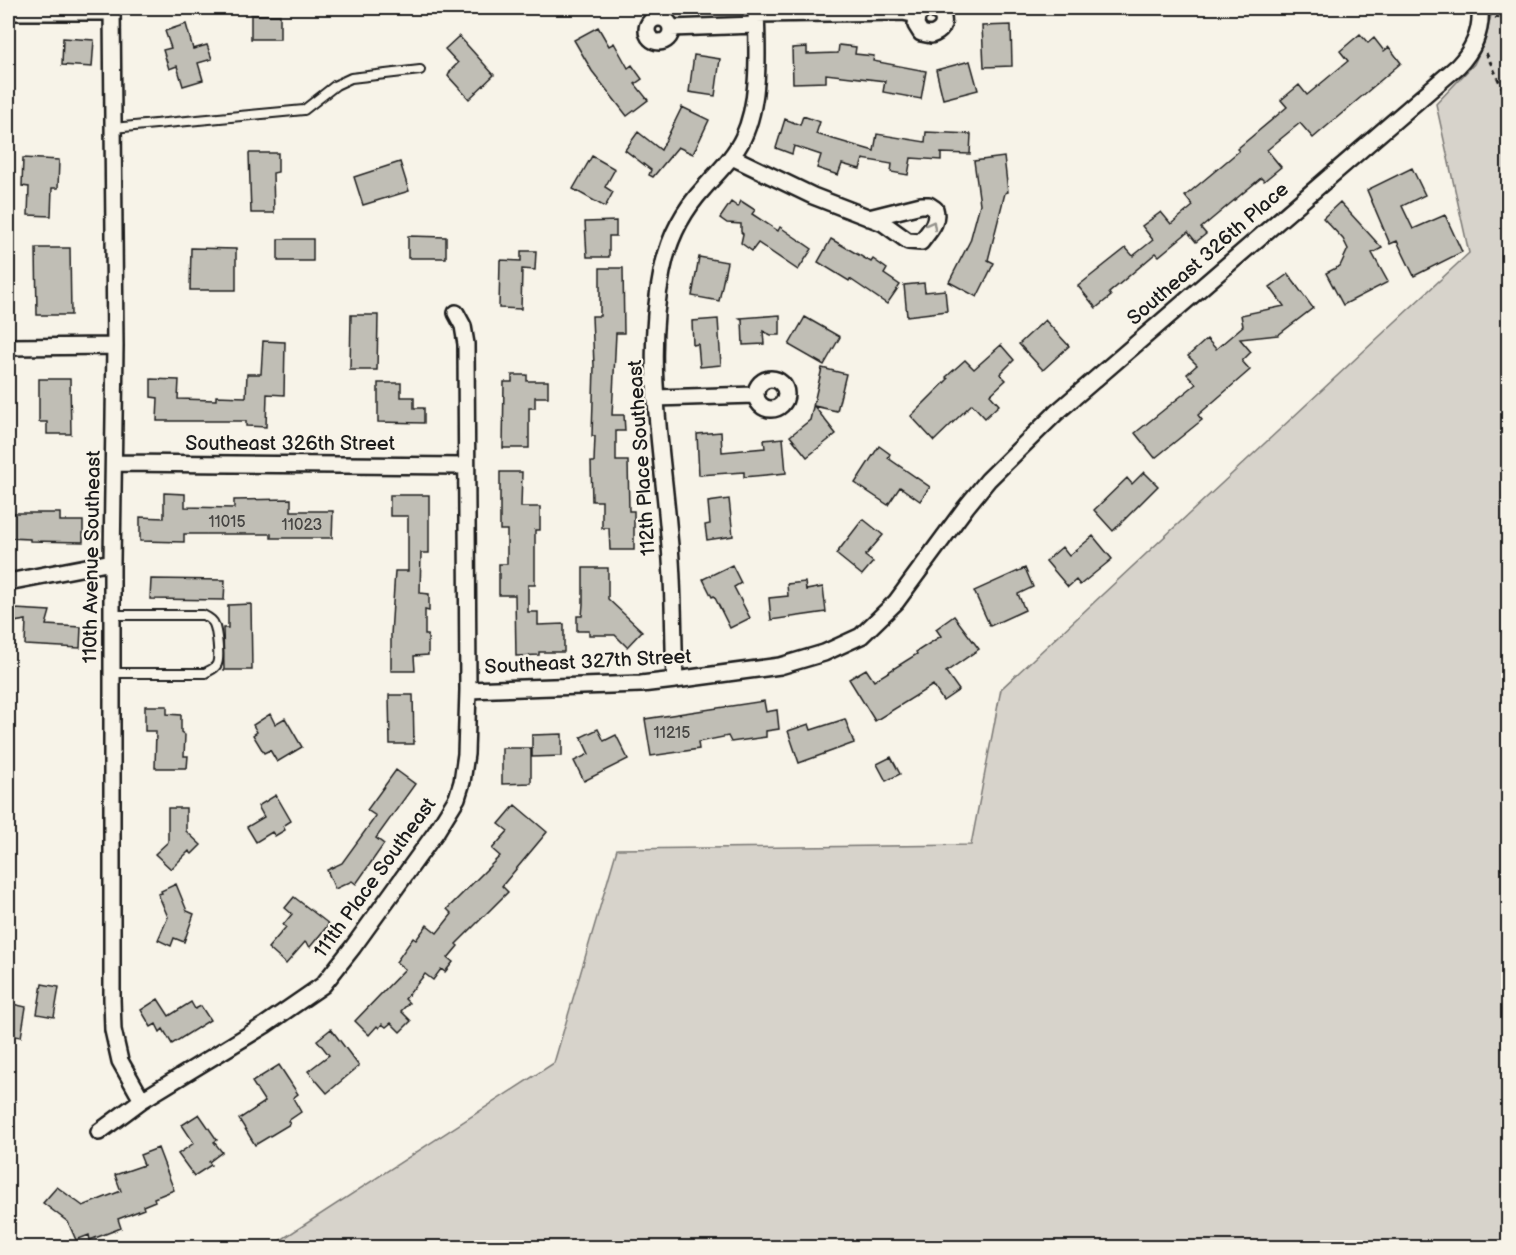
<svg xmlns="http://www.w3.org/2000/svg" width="1516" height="1255" viewBox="0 0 1516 1255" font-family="'Balsamiq Sans',sans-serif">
	<rect width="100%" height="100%" fill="#f7f3e8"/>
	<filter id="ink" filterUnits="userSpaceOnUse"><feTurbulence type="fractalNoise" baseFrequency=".0167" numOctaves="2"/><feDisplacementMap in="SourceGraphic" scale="12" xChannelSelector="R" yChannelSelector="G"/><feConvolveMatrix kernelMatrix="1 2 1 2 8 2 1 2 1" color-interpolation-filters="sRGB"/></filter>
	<g filter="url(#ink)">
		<path fill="#d7d3cb" stroke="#7a7874" stroke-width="1.5" d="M1492 11H1508V1247H270L554 1063 617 849 971 845 1001 689 1469 253 1436 104 1474 64 1485 41Z"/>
		<path fill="#c0beb5" stroke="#1c1c1c" stroke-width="1.5" d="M251 15H280V39H251Z
			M186 24 193 49 207 45 212 59 198 63 203 80 183 86 177 66 169 69 163 50 171 48 165 31Z
			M1011 25 1012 66 984 67 982 26Z
			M598 27 609 46 614 43 628 68 632 65 642 79 635 84 648 100 627 116 592 71 574 40Z
			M1360 34 1368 43 1374 38 1384 51 1389 47 1401 63 1313 138 1300 123 1267 150 1281 167 1264 181 1261 178 1201 228 1206 234 1196 242 1188 232 1159 256 1156 253 1109 293 1111 296 1096 308 1078 286 1126 248 1133 256 1153 240 1142 226 1161 212 1171 224 1193 206 1185 196 1239 151 1237 149 1287 107 1281 100 1299 85 1307 95 1348 61 1340 51Z
			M459 36 494 75 469 99 448 76 451 70 458 63 445 49Z
			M63 38 94 40 92 67 62 65Z
			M839 45 856 47 855 54 874 56 873 61 926 71 921 99 883 92 885 81 826 74V82L793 83 792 48 807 47V54L838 53Z
			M694 55 720 59 715 96 689 92Z
			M970 61 978 90 943 99 936 70Z
			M682 107 709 120 693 154 678 147 653 177 649 175 651 170 625 150 638 132 661 150Z
			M803 116 820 122 816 134 874 151 877 134 925 142 926 132 971 134 970 154 941 153V160L911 158 908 175 891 172 892 164 863 159 860 169 842 164 838 175 817 168 821 155 794 146 792 154 776 148 785 119 800 125Z
			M249 153H278V172L273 173 274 213H251Z
			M592 156 615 169 605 187 613 192 605 207 573 189Z
			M1004 157 1008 192 1005 193 988 260 994 263 977 297 949 282 970 241 980 204 974 161Z
			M23 158 59 160 58 188H52L51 216 28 215 29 187 22 186Z
			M400 162 409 191 363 205 354 177Z
			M1412 168 1425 195 1402 206 1413 229 1445 215 1462 252 1414 276 1397 241 1390 244 1367 190Z
			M741 201 755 210 752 214 778 231 780 227 812 249 798 270 758 243 752 251 741 243 743 234 741 232V224L727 223 720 218 731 202 738 207Z
			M1340 202 1382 248 1372 253 1388 282 1343 305 1326 273 1340 266 1348 249 1343 239 1323 218Z
			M616 221V236H609V257H587L585 222Z
			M408 236 446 237V258H408Z
			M278 239H313V261H278Z
			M831 239 871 262 873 259 887 269 884 274 900 285 887 304 850 279 849 281 818 262Z
			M36 248H70L71 315H37Z
			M191 248 236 249V290H190Z
			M521 251H536L535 270 522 269 521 309 499 308 500 260 521 261Z
			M699 257 727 262 719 301 692 296Z
			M600 268H623L624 333H616L612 415H624L625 431H616V461H628L629 511H634V550H610L609 528H602V501H592L591 462H594L595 436H592L594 366 592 316H600Z
			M1288 274 1313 308 1278 335 1240 339 1251 352 1242 361 1250 370 1198 415 1202 420 1155 458 1135 433 1196 384 1187 374 1197 365 1188 356 1207 339 1216 349 1243 326 1241 315 1284 306 1270 287Z
			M924 283 925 292 945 290 947 311 907 316 904 285Z
			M351 315H378L377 370H350Z
			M780 315V335H771L763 331 764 344 743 345 742 319 740 318Z
			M805 317 840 337 824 365 789 345Z
			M718 319 721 365 700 367 698 344 693 345 692 321Z
			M1045 320 1069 346 1043 370 1019 344Z
			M263 341 285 342 284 395 267 394 266 427 246 426V421H157L158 398 151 397V379L179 380 178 399 216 400V396L246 397 247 374H261Z
			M1001 345 1014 360 1000 374 1006 380 990 395 999 405 985 418 972 404 934 441 911 416 948 379 946 377 965 360 974 369Z
			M822 368 846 374 837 411 814 406 836 434 807 457 790 436 810 420Z
			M512 375H527V381H548V397H535V408H529V448H503L504 382H512Z
			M39 379H70L71 434H47V422H39Z
			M378 383H401V397H414V408H424V423L378 422Z
			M721 432 722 452 765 448 764 440 783 438 786 473 744 477V472L699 475 697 434Z
			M879 446 890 454 888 458 930 487 920 501 900 487 888 505 855 483Z
			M500 472H522L521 507H540V530H535V585H528V612H538V625L564 624V652H539V655L516 656 515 595H499V564H507V530H500Z
			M1144 472 1158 486 1113 531 1094 510 1127 478 1132 484Z
			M164 493 185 494V507L234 508V500L291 499V511H333L332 538H271V534H184V542L140 541V517L164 518Z
			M390 495H429V553H421L420 593 429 594V611L425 610V635H428V655L414 656 415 671H391V635L395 571H408V516H390Z
			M729 499 733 536 707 540 705 525 710 524 708 502Z
			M8 513H60V521H83V542L30 541V539L8 538Z
			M863 519 883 535 865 556 873 562 862 575 836 554Z
			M1093 536 1112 559 1080 585 1076 580 1068 587 1046 561 1062 547 1069 556Z
			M732 565 741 583 734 587 750 618 730 628 714 596 712 597 703 579Z
			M583 568H608V599L642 631 627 647 615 635H589V631H577V616H582L583 604Z
			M1025 568 1033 587 1018 594 1025 610 990 626 974 591Z
			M151 579 225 580 224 600 150 599Z
			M805 582 806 590 823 587 826 612 771 620 769 598 788 596 787 584Z
			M251 604 252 670H224L223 628H228V605Z
			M15 609 50 611 46 625 81 627 80 648 25 645 26 620 8 623V610Z
			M954 616 979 649 946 672 959 690 943 701 933 685 875 721 849 679 866 669 874 681 917 654 916 652 941 636 936 629Z
			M389 695H413L414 744H390Z
			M764 701 766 712 777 710 779 729 766 731V737L731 742 728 736 698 742 699 749 651 756 645 719Z
			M145 706H167V714L181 715V732L185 735 184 756H188L187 768H155L156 731H145Z
			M270 714 275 724 285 718 302 747 277 762 270 750 264 753 253 735 257 732 253 725Z
			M845 719 854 743 799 763 788 731 809 724 811 730Z
			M598 729 604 741 616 735 628 759 584 781 574 761 589 754 581 737Z
			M562 734V756L532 757V735Z
			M502 748H531V783L502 784Z
			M891 757 900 774 886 781 877 764Z
			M396 770 415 784 376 838 384 844 356 884 352 881 335 889 327 870 342 863 376 816 367 810Z
			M276 795 291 821 283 826 285 830 275 836 272 832 256 842 247 827 264 817 258 806Z
			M515 805 547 832 502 886 508 892 456 944 458 946 448 958 453 962 445 972 441 969 433 980 425 974 405 999 409 1003 401 1011 411 1021 400 1032 391 1023 386 1027 382 1024 379 1028 377 1026 369 1035 355 1021 405 969 396 962 413 938 416 940 427 925 437 933 452 914 447 909 500 856 492 849 508 831 499 824Z
			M168 808H186V831L201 845 192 854 189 851 171 869 155 854 168 842Z
			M176 884 187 911 194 914 184 942 174 938 171 946 158 940 168 917 158 894 162 893 161 891Z
			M294 897 329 924 310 947 305 942 286 964 268 948 286 927 283 925 292 914 285 908Z
			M42 984 59 987 54 1017 37 1014Z
			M158 999 169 1016 191 1002 195 1009 201 1006 210 1020 172 1044 163 1029 160 1032 156 1024 151 1027 141 1010Z
			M8 1003 26 1007 21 1037 8 1035Z
			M331 1029 359 1066 327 1093 308 1071 329 1055 317 1040Z
			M279 1065 298 1094 293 1098 301 1112 288 1121 290 1124 255 1145 239 1119 265 1102 252 1082Z
			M199 1114 217 1140 214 1142 222 1152 209 1162 211 1165 194 1176 178 1154 194 1143 182 1125Z
			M158 1148 174 1190 154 1198 155 1201 143 1206 144 1209 118 1219 121 1228 90 1240 89 1235 76 1240 68 1222 43 1203 57 1187 83 1206 121 1191 115 1175 144 1165 140 1155Z"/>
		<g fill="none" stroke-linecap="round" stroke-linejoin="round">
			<g stroke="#1c1c1c" stroke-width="12">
				<path id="lane" d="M113 128 304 110 336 85 351 78 420 70
					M112 615H203C207 617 212 619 214 624 217 631 220 657 217 664 215 669 210 670 205 673H112"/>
			</g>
			<g stroke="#1c1c1c" stroke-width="20">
				<path id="street" d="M112 8 115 346 112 562V999L113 1030 120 1061 142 1100
					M927 8 917 15 916 25 921 33 931 35C941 32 946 25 942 15L932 8
					M8 12H112
					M756 14 903 12 917 15
					M647 30a12 12 0 1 1 24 0a12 12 0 1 1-24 0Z
					M671 28 756 25
					M732 157 813 196 883 223 908 241 921 242C929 231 939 222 935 209L929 205H921L869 218
					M8 347 115 346
					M756 394a15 15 0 1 1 30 0a15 15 0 1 1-30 0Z
					M655 398 755 395
					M114 463 466 466
					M8 582 112 562
					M675 680C673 632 674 583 669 535 662 447 644 360 662 272 668 240 682 212 704 188 718 172 734 157 743 138 761 100 757 49 756 8
					M468 690 641 684 675 680 780 666 824 653 861 636 896 602 966 507 988 480 1056 413 1458 66C1474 49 1482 31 1480 8
					M99 1132 142 1100 265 1025 323 985 353 947 436 832 457 798 462 782 466 754 468 690 466 344 463 326 456 313"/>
			</g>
			<path stroke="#1c1c1c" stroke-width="3" stroke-dasharray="4.5 4.5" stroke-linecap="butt" d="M1495 17 1508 19
				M1486 53 1508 100"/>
			<use href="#lane" stroke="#f7f3e8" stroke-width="8"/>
			<use href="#street" stroke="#f7f3e8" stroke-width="15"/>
		</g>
		<defs><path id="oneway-chevron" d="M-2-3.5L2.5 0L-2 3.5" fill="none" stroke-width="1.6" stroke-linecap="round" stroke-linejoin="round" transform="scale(1.5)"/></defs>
		<use stroke="#94928c" href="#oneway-chevron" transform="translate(932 225) rotate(-61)"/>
	</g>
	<g text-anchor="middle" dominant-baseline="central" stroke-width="4.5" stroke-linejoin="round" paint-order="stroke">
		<g font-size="16" fill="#454442">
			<text x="227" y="522">11015</text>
			<text x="302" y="525">11023</text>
			<text x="672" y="733">11215</text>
		</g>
		<g font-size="20" fill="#1c1c1c" stroke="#f7f3e8">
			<text transform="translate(1208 254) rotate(-41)">Southeast 326th Place</text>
			<text x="290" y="444">Southeast 326th Street</text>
			<text transform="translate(642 458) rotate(-94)">112th Place Southeast</text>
			<text transform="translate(92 557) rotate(-89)">110th Avenue Southeast</text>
			<text transform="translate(588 662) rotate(-3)">Southeast 327th Street</text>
			<text transform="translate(375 878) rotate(-54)">111th Place Southeast</text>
		</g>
	</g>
	<rect width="1516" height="1255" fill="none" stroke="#f7f3e8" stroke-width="30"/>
	<rect x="15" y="15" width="1486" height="1225" fill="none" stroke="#1c1c1c" stroke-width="2" filter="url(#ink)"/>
</svg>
